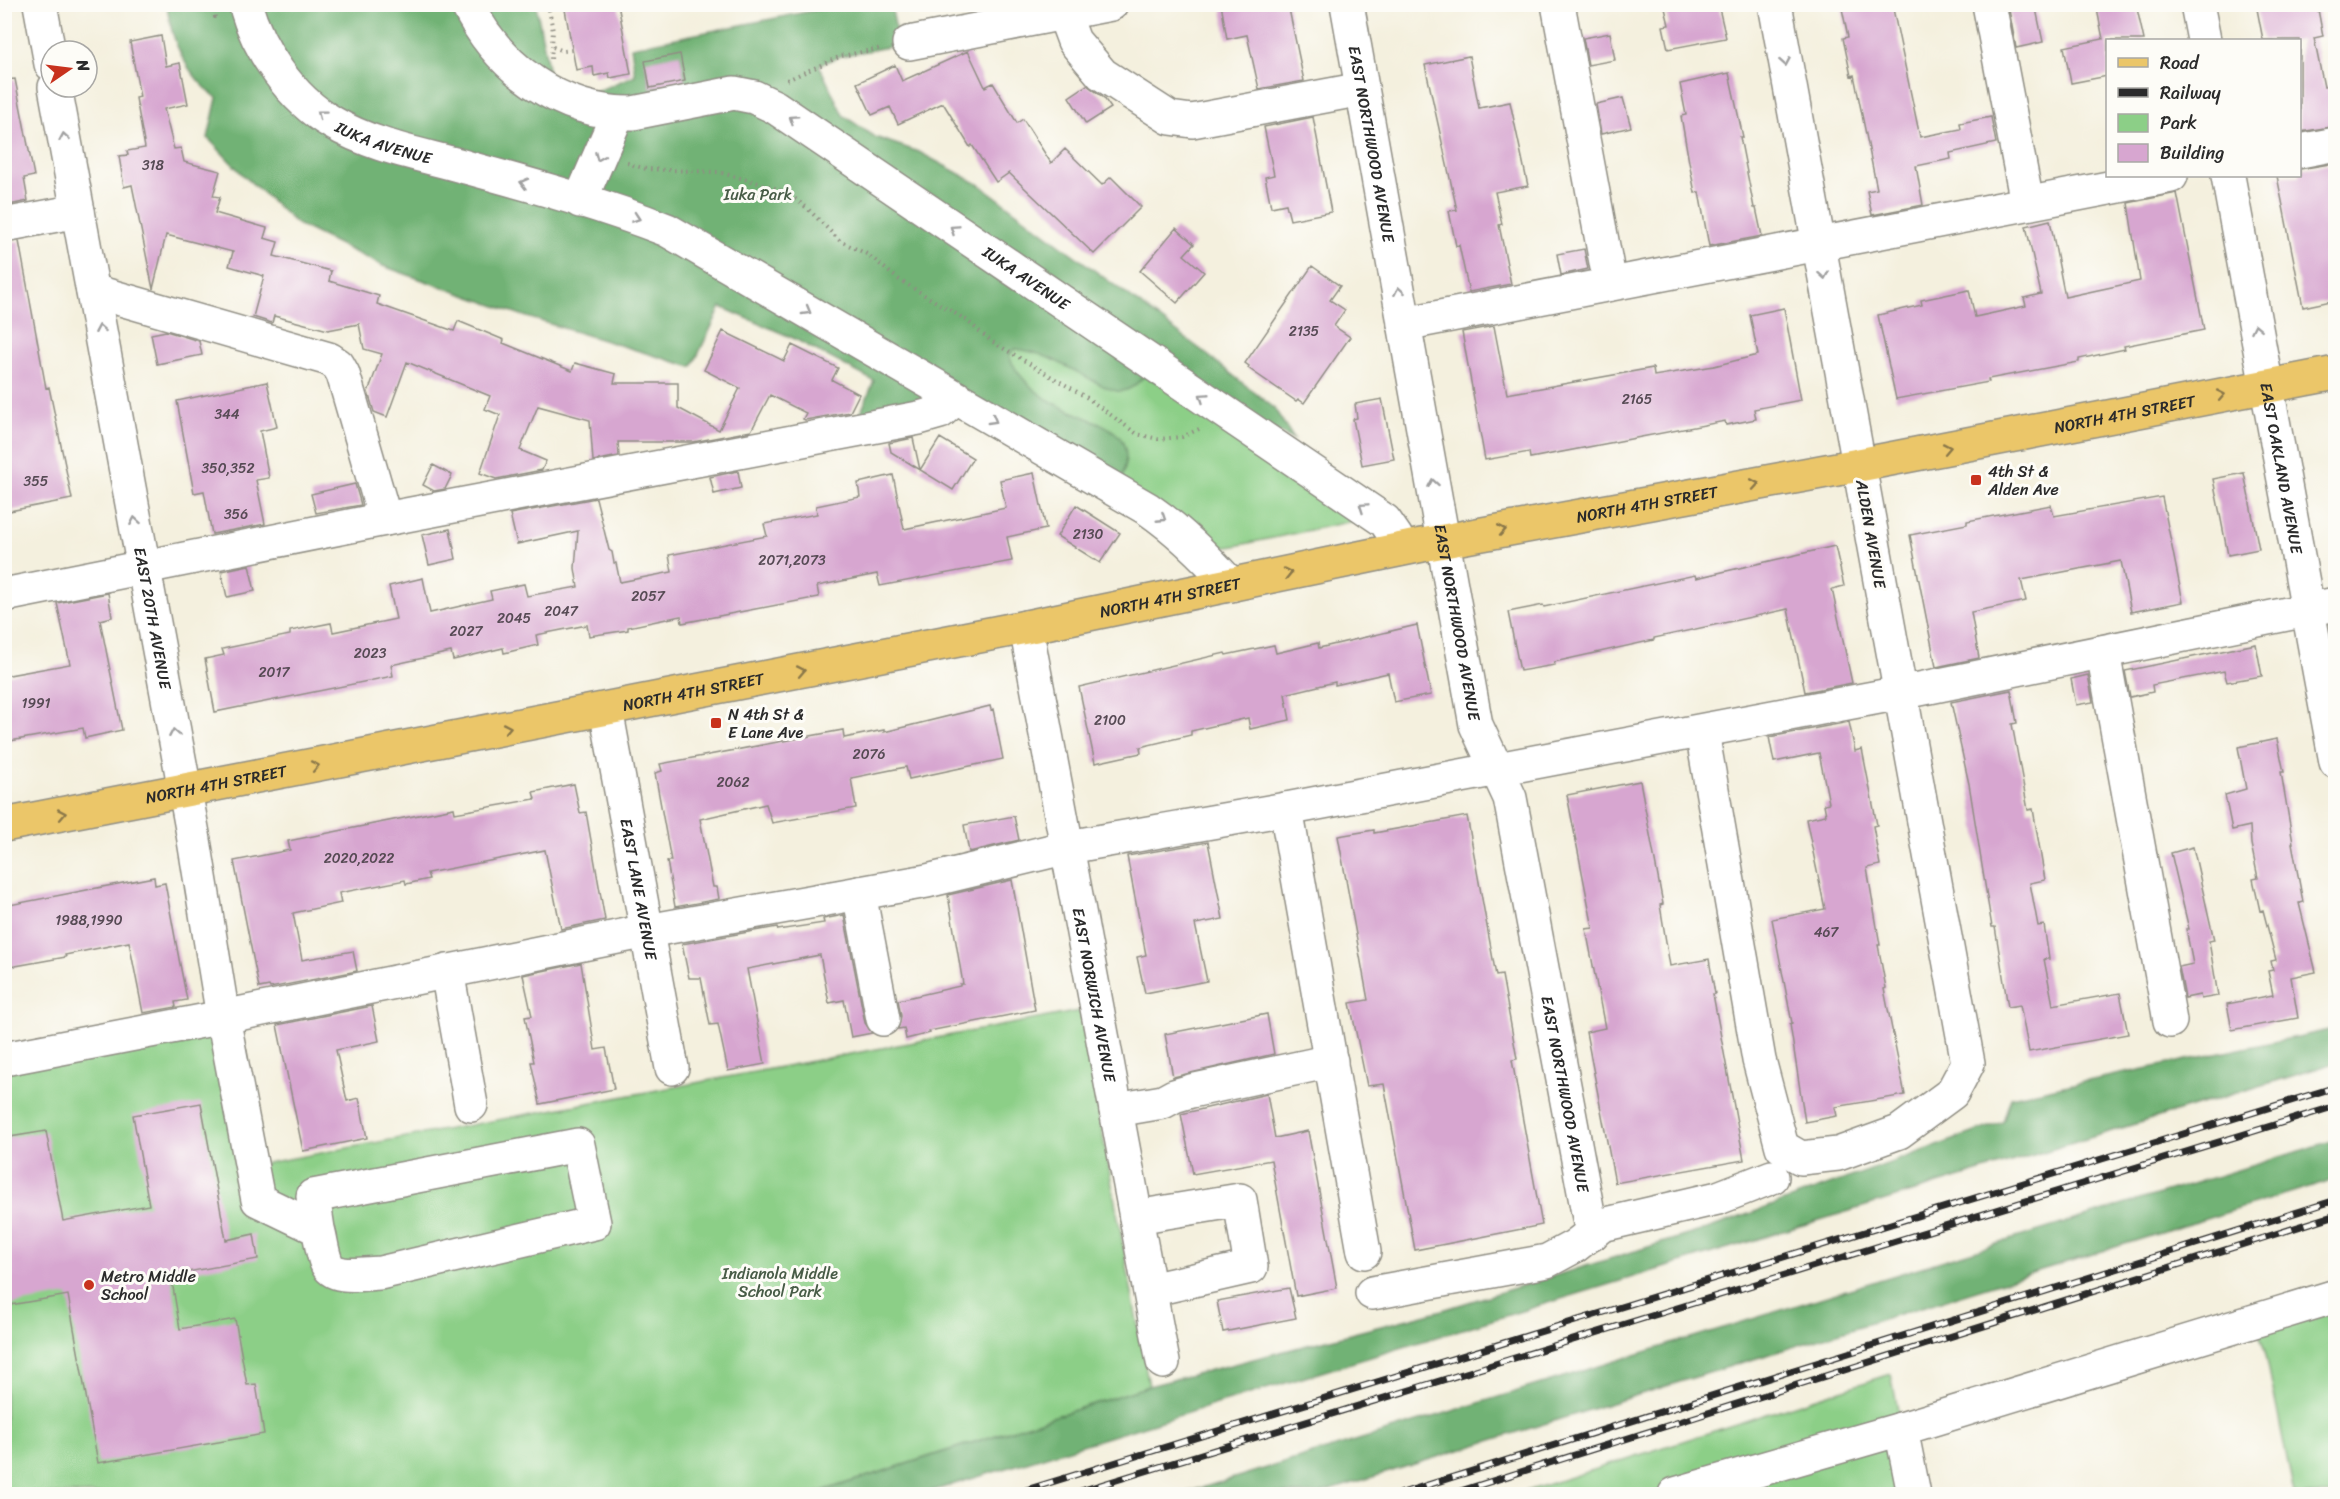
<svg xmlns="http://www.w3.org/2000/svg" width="2340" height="1499" viewBox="0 0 2340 1499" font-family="Sriracha,sans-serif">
	<rect width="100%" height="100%" fill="#fdfcf7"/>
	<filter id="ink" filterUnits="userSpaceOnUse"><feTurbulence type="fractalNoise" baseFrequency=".0167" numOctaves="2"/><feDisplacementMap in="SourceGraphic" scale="12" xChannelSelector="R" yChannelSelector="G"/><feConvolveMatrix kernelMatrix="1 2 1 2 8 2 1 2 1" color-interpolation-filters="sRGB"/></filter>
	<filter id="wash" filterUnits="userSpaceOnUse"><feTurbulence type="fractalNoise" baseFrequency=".008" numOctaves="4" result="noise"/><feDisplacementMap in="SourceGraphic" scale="24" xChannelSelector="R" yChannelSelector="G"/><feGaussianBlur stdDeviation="1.35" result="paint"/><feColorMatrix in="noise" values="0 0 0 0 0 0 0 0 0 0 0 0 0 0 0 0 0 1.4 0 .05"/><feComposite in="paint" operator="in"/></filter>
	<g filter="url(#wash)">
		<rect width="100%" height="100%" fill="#f4f0de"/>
		<path fill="#8ccf87" stroke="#5c7d59" stroke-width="1.5" d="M752 114 1377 516 1235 546 1201 551 665 171Z
			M1080 1011 1149 1386 813 1494H5V1061L223 1019 251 1166Z
			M2335 1310V1494H2294L2266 1355 2259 1332Z
			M1891 1374 1914 1494H1518Z"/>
		<path fill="#71b274" stroke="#4e6e50" stroke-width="1.5" fill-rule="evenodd" d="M167 5H536L553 94 572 102 635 75 631 47 841 5H891L899 45 841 56 819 65 843 115 875 137 919 152 980 185 1200 349 1274 408 1294 439 1144 376C1137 384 1129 392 1117 391 1108 390 1100 384 1092 380 1069 368 1041 350 1014 349L1009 356C1017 376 1035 393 1054 403 1096 427 1147 423 1117 491L956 398 853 431 874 381 793 338 721 307 692 367 527 317 383 266 297 224 243 175 208 138 217 98C187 75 171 42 167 5ZM680 55 685 81 650 88 645 61Z
			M2335 1029V1063L922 1494H813L1149 1386 1439 1311 1707 1229 2003 1122 2011 1097Z
			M2335 1140V1179L1318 1494H1182Z"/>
		<g id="blocks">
			<path fill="#d7a6d0" d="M564 4H618L631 74 610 78 609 73 594 76 593 67 576 70Z
				M1221 4H1288L1304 81 1259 89 1247 35 1227 39Z
				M1664 4H1718L1726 38 1668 49 1663 26 1669 25Z
				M1841 4H1892L1920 137 1961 129 1960 123 1991 117 1996 143 1950 153 1951 159 1916 166 1923 205 1872 215 1867 191 1877 189 1854 75 1851 76 1843 38 1848 37Z
				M2008 4H2035L2043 42 2016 48Z
				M2096 4H2136L2144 40H2108V76L2071 83 2064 47 2103 39Z
				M2281 4H2317L2323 36 2314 38 2324 87 2336 84V126L2300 132V40H2263L2257 9Z
				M1610 33 1615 60 1588 65 1583 38Z
				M161 36 166 66 180 63 188 104 164 109 174 149 181 148 184 162 220 171 213 196 220 197 215 213 267 228 264 238 278 242 274 256 331 271 329 281 379 296 377 304 454 331 458 321 504 340 503 343 572 371 575 363 616 374 614 383H678V408L719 430 740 388 704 370 723 331 784 361 792 345 838 368 832 380 859 394 850 412 805 420 803 419 806 413 770 395 751 431 693 442H618L619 456 593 461 590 420 538 406 520 450 546 461 542 470 496 479 480 473 500 415 485 409 490 396 407 362 387 417 374 412 368 392 382 354 364 349 359 324 328 330 274 316 272 323 253 317 264 276 229 266 233 252 166 235 153 289 132 185 124 187 119 156 128 155 127 151 145 148 136 98 140 97 130 42Z
				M968 51 985 87 993 83 1017 123 1023 119 1051 163 1065 149 1102 185 1111 177 1141 207 1094 254 1009 173 996 182 972 145 970 147 943 103 898 124 890 107 872 115 857 83 895 65 902 81Z
				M680 54 685 81 650 88 645 61Z
				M1469 56 1479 108 1510 102 1528 186 1495 192 1502 224 1499 225 1511 284 1469 292 1459 245 1456 246 1449 211 1457 210 1425 65Z
				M1729 73 1743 137H1740L1754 208H1756L1762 236 1709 246 1699 192 1695 193 1689 162 1681 116 1686 115 1680 84Z
				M15 79 34 176 24 178 28 201 4 206V80Z
				M1087 85 1104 98 1111 108 1086 124 1069 97Z
				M1623 98 1631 127 1601 134 1596 104Z
				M1313 117 1331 212 1290 220 1286 204 1271 207 1265 177 1274 175 1264 127Z
				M2336 163V300L2303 307 2277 176H2300V169Z
				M2177 193 2204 330 2124 346 2125 349 2079 359V362L1988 379 1989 382 1896 399 1878 315 1922 305 1921 300 1969 290 1975 317 2026 306 2024 298 2041 294 2026 226 2050 220 2065 297 2140 281 2128 203Z
				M1176 228 1194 244 1184 255 1204 272 1177 303 1140 271Z
				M19 241 46 388 49 387 72 499 4 512V243Z
				M1584 249 1588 269 1561 275 1557 254Z
				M1312 266 1340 286 1330 300 1345 310 1334 326 1350 337 1304 403 1298 399 1296 401 1248 368 1249 366 1245 363Z
				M1784 308 1801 400 1754 409 1756 419 1726 425 1725 421 1530 458 1529 452 1485 460 1462 332 1494 326 1507 394 1653 368 1654 376 1714 366 1758 355 1750 315Z
				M166 331 199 341 202 355 157 364 151 334Z
				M267 382 277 427 260 431 269 478 256 480 265 524 212 534 204 491 194 493 177 401Z
				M1382 399 1394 459 1362 465 1353 419 1357 418 1355 404Z
				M913 438 920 470 940 438 973 458 953 490 891 452 889 443Z
				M433 465 452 475 445 489 434 491 423 485Z
				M738 471 741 488 714 494 710 477Z
				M1034 473 1046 529 1007 537 1012 561 880 586 877 574 817 586 819 597 682 623 681 616 628 627V630L589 636 587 625 536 635 538 645 504 653 503 648 453 660 451 652 391 665 393 676 215 712 205 659 224 655 222 649 290 635V631L331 623 333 632 396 619 389 586 423 578 430 613 492 599 490 591 524 584 527 596 578 587 575 568 578 531 517 544 510 514 596 498 609 550 612 552 614 563H616L620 582 672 572 669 555 767 536 764 524 817 514 816 506 860 497 858 483 893 475 904 529 1006 508 1000 480Z
				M2244 473 2259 549 2228 555 2213 479Z
				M355 484 361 505 316 513 311 494Z
				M2162 497 2183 602 2131 612 2121 561 2021 580 2026 601 1971 612 1979 658 1936 667 1910 535 1967 524V521L2051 505 2054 516Z
				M1076 505 1120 533 1100 563 1057 536Z
				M450 529 456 559 429 565 422 535Z
				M1835 546 1844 586 1832 589 1852 683 1805 692 1788 609 1654 638V640L1554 662 1555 665 1520 671 1508 612 1543 605 1544 607 1695 575 1696 578Z
				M249 565 255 591 227 597 221 571Z
				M108 593 112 617 100 620 122 730 85 738 83 728 4 742V676L70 664 57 603Z
				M1417 625 1431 695 1394 702 1388 673 1335 685V682L1285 694 1290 720 1250 729 1248 718 1191 731V735L1140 747 1141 753 1095 763 1079 687 1225 653 1226 655 1274 645 1276 653 1318 643 1319 648Z
				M2256 644 2262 676 2227 682 2224 671 2152 685 2153 692 2130 697 2125 671Z
				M2088 675 2093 702 2076 705 2071 679Z
				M2011 690 2017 723 2012 724 2028 810 2033 809 2045 880 2030 883 2038 926 2044 925 2049 959H2044L2053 1005 2120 993 2128 1034 2029 1052 2020 1005 2008 1007 1995 927H1992L1987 897 1969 784 1951 702Z
				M990 706 991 710 993 709 1003 759 909 779 906 767 851 778 856 808 772 823 766 804 700 819 713 887H717L719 899 675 907 667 861H671L655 773 662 771 660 764 843 730 844 738 884 730V732Z
				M1849 722 1855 751 1862 749 1877 825 1873 826 1880 865 1867 868 1880 945H1878L1886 988 1884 989 1905 1095 1835 1107 1837 1116 1805 1122 1790 1024 1792 1023 1772 919 1825 909 1806 819 1826 815 1824 804 1829 803 1819 753 1774 762 1769 737Z
				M2277 739 2284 772H2281L2293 843H2292L2303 902 2299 903 2316 972 2291 977 2298 1018 2232 1030 2227 1004 2273 995 2268 971 2273 970 2271 961 2276 960 2263 910 2260 911 2253 879 2258 878 2251 844 2250 826 2232 830 2225 795 2246 789 2238 747Z
				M1640 781 1663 904 1660 905 1670 966 1709 959 1715 994H1713L1744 1160 1615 1183 1586 1032 1605 1028 1586 929 1593 928 1567 795Z
				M574 784 580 813 586 812 605 920 561 929 545 850 489 861 427 873 429 879 406 884 405 880 339 893 341 903 293 913 302 960 353 951 357 971 270 988 269 986 259 988 234 861 290 850 288 841 454 808 455 813 535 799 533 792Z
				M1014 816 1019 840 969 852 964 825Z
				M1467 816 1496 976 1502 975 1517 1059 1512 1060 1542 1225 1415 1250 1384 1084 1367 1086 1350 1003 1368 1000 1338 836 1374 830V833Z
				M1208 842 1223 919 1195 924 1207 981 1145 993 1137 957 1146 955 1127 856Z
				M2193 847 2214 940 2209 941 2218 996 2201 999 2200 995 2185 998 2179 967 2193 964 2186 929H2189L2171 853Z
				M154 877 155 885 165 883 179 959 187 1000 175 1002 176 1007 143 1013 129 942 65 955 66 957 4 968V906Z
				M1012 880 1035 1010 929 1031 930 1033 906 1039 904 1028 898 1029 901 1016 898 1000 960 986V984H963L948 895Z
				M844 915 865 1023 872 1033 851 1037 844 1000 829 1003 820 955 747 969 765 1064 728 1071 718 1024 710 1025 701 978H689L682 944 777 927 778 930 824 923 823 919Z
				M581 963 595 1050 606 1048 614 1089 540 1104 531 1062H534L525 1017 532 1016 523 975Z
				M372 1006 379 1041 336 1050 347 1101 359 1098 367 1138 303 1151 277 1025Z
				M1267 1014 1274 1054 1173 1077 1165 1034Z
				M1267 1094 1275 1138 1308 1131 1337 1288 1296 1296 1271 1160 1193 1174 1181 1114Z
				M201 1103 226 1240 254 1234 258 1259 171 1275 180 1329 235 1319 247 1385 256 1384 264 1434 98 1463 68 1295 4 1306V1138L46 1131 63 1221 149 1205 133 1115Z
				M1289 1288 1296 1318 1223 1332 1217 1301Z"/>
		</g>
	</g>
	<g filter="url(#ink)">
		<use href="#blocks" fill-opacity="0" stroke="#908e84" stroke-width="1.5"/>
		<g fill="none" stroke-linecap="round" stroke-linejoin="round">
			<g stroke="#908e84" stroke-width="36">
				<g id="minor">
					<path d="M40 4 51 64"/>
					<path id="s1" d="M245 4C258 50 291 99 333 123 372 146 419 154 462 166 531 185 601 204 667 230L1148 509C1180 531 1205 556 1231 585"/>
					<path id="s2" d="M467 4C498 68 561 114 633 113L734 93 754 97 775 107 1385 521 1396 537 1400 549"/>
					<path id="s3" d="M1347 4 1476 725 1510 798 1592 1234"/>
					<path d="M1558 4 1610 284"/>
					<path d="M1989 4 2027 203"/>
					<path d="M2197 4 2204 40"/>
					<path d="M1064 14 1074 41 1102 74 1170 118 1192 121 1362 89"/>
					<path d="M909 43 1111 4"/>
					<path id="s4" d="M55 87 193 834 223 1017 258 1200 318 1229C321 1239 322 1252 326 1262 333 1281 365 1273 380 1273L594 1223 578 1145 313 1196 318 1229"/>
					<path d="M2300 151 2336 144"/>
					<path id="s5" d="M2228 176 2336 762"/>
					<path d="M580 201 618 113"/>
					<path d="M4 225 78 211"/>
					<path d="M93 291 329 359 338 365 343 374 385 519"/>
					<path d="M1404 324 2171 176"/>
					<path d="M4 595 385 519 919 418 940 412 956 398"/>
					<path id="s6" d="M1026 627 1163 1362"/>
					<path d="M2103 652 2170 1021"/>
					<path id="s7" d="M606 709 672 1068"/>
					<path d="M1702 732 1759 1060 1782 1147 1801 1158 1838 1154 1899 1132 1952 1093 1968 1063 1775 4"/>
					<path d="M1286 809 1364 1252"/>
					<path d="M859 893 883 1019"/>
					<path d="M447 971 471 1105"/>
					<path d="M4 1059 223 1017 647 931 927 881 1068 847 1286 809 1900 693 2336 604"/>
					<path d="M1116 1110 1163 1102 1174 1096 1191 1091 1331 1061"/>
					<path d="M1136 1217 1240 1200 1251 1267 1150 1290"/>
					<path d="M1372 1293 1547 1261 1575 1246 1602 1225 1718 1198 1772 1177"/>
					<path d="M1901 1429 1914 1494"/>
					<path d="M1675 1494 1901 1429 2336 1296"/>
				</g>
			</g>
			<g stroke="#908e84" stroke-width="36">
				<g id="major">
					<path id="s8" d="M4 825 1026 627 1422 545 1859 465 2336 373"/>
				</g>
			</g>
			<path stroke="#908e84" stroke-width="4" stroke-dasharray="1.5 4.5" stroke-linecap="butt" d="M212 4 215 17 219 16
				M548 4 553 31 551 60
				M553 47 564 51 573 50
				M787 80 841 56 882 48
				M627 163 646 169 718 172 770 186 789 194 808 209 840 241 867 254 898 279 966 320 991 341 1086 397 1137 434 1158 439 1182 437 1199 429"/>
			<use href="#minor" stroke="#fff" stroke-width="33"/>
			<use href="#major" stroke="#ebc669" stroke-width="33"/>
			<g stroke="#2b2b2b" stroke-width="7">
				<path id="rail" d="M1013 1494 2336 1087
					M1071 1494 2336 1106
					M1399 1494 2336 1200
					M1451 1494 2336 1215"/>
			</g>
			<use href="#rail" stroke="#fdfcf7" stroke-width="4.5" stroke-dasharray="14" stroke-linecap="butt"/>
		</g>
		<defs><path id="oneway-chevron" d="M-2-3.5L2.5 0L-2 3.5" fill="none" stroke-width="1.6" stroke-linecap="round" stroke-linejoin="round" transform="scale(1.5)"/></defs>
		<g stroke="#a0a0a0">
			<use href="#oneway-chevron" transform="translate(1785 62) rotate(80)"/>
			<use href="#oneway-chevron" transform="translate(321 114) rotate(-143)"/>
			<use href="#oneway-chevron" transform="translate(793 119) rotate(-146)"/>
			<use href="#oneway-chevron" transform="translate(64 137) rotate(-100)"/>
			<use href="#oneway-chevron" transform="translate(599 157) rotate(113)"/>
			<use href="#oneway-chevron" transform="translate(524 183) rotate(-165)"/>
			<use href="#oneway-chevron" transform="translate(636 218) rotate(19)"/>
			<use href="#oneway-chevron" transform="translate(954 229) rotate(-146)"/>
			<use href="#oneway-chevron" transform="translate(1824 275) rotate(80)"/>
			<use href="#oneway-chevron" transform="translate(1399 291) rotate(-100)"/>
			<use href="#oneway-chevron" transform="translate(807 311) rotate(30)"/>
			<use href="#oneway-chevron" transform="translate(2256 328) rotate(-101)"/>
			<use href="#oneway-chevron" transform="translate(100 329) rotate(-100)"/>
			<use href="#oneway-chevron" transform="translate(1203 397) rotate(-146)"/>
			<use href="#oneway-chevron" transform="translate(993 420) rotate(30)"/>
			<use href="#oneway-chevron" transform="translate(1433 483) rotate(-100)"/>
			<use href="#oneway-chevron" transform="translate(1363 507) rotate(-146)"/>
			<use href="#oneway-chevron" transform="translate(1162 518) rotate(33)"/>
			<use href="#oneway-chevron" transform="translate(135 521) rotate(-100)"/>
			<use href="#oneway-chevron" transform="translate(174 733) rotate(-100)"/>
		</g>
		<g stroke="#8b784a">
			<use href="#oneway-chevron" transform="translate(2221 395) rotate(-11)"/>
			<use href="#oneway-chevron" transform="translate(1947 448) rotate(-11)"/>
			<use href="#oneway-chevron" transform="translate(1755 484) rotate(-10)"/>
			<use href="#oneway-chevron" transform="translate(1502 530) rotate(-10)"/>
			<use href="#oneway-chevron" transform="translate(1288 573) rotate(-12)"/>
			<use href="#oneway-chevron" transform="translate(801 671) rotate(-11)"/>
			<use href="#oneway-chevron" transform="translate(507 728) rotate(-11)"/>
			<use href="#oneway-chevron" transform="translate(315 766) rotate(-11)"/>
			<use href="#oneway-chevron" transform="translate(62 814) rotate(-11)"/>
		</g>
	</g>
	<g fill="#c8321e" stroke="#fdfcf7" stroke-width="2">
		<rect x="1970" y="474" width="12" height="12" rx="3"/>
		<rect x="710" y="717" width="12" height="12" rx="3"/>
		<circle cx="89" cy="1285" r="6"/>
	</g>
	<g text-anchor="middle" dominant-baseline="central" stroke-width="6" stroke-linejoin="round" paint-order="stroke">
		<g font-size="14" fill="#564a54">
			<text x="153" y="165">318</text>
			<text x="1304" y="331">2135</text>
			<text x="1637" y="399">2165</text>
			<text x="227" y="414">344</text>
			<text x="228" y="468">350,352</text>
			<text x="36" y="481">355</text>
			<text x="236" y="514">356</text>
			<text x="1088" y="534">2130</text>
			<text x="792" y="560">2071,2073</text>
			<text x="648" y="596">2057</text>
			<text x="561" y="611">2047</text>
			<text x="514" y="618">2045</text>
			<text x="466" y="631">2027</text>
			<text x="370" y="653">2023</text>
			<text x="274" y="672">2017</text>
			<text x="36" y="703">1991</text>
			<text x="1110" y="720">2100</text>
			<text x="869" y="754">2076</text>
			<text x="733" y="782">2062</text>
			<text x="359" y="858">2020,2022</text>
			<text x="89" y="920">1988,1990</text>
			<text x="1826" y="932">467</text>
		</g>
		<g font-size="16" fill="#2b2b2b" stroke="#fdfcf7">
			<text stroke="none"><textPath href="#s1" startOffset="206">IUKA AVENUE</textPath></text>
			<text stroke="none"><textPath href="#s3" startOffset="142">EAST NORTHWOOD AVENUE</textPath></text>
			<text stroke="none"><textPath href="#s2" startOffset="660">IUKA AVENUE</textPath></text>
			<text stroke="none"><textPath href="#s8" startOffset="2160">NORTH 4TH STREET</textPath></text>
			<text stroke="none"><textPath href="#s5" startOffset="297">EAST OAKLAND AVENUE</textPath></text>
			<text stroke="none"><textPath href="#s8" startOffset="1674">NORTH 4TH STREET</textPath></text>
			<text transform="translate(1871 534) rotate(80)">ALDEN AVENUE</text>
			<text stroke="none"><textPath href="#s8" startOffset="1188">NORTH 4TH STREET</textPath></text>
			<text stroke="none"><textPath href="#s4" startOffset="540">EAST 20TH AVENUE</textPath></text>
			<text stroke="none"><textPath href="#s3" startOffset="628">EAST NORTHWOOD AVENUE</textPath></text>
			<text stroke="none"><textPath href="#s8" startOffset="702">NORTH 4TH STREET</textPath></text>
			<text stroke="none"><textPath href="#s8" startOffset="216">NORTH 4TH STREET</textPath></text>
			<text stroke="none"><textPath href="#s7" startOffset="183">EAST LANE AVENUE</textPath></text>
			<text stroke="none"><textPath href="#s6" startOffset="374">EAST NORWICH AVENUE</textPath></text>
			<text stroke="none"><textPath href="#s3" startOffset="1114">EAST NORTHWOOD AVENUE</textPath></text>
		</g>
		<g font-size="16" fill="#485c47" stroke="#fdfcf7">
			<text x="758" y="194">Iuka Park</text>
			<text x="780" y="1273">Indianola Middle<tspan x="780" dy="18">School Park</tspan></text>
		</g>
		<g font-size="16" fill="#2b2b2b" stroke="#fdfcf7" text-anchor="start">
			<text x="1988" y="471">4th St &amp;<tspan x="1988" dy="18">Alden Ave</tspan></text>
			<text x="728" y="714">N 4th St &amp;<tspan x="728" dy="18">E Lane Ave</tspan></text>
			<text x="101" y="1276">Metro Middle<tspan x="101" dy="18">School</tspan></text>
		</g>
	</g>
	<rect width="2340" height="1499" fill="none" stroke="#fdfcf7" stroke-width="24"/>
	<rect x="2106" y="39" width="195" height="138" fill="#fdfcf7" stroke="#a9a8a5" stroke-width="1.5"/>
	<rect x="2118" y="58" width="30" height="9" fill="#ebc669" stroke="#a9a8a5" stroke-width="1.5"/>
	<text x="2160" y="69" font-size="18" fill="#2b2b2b">Road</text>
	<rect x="2118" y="88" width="30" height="9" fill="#2b2b2b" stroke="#a9a8a5" stroke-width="1.5"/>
	<text x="2160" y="99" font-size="18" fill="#2b2b2b">Railway</text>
	<rect x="2118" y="114" width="30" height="18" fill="#8ccf87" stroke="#a9a8a5" stroke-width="1.5"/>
	<text x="2160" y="129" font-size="18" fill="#2b2b2b">Park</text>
	<rect x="2118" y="144" width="30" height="18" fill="#d7a6d0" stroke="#a9a8a5" stroke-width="1.5"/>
	<text x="2160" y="159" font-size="18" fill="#2b2b2b">Building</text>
	<g transform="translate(69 69) rotate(76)"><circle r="28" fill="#fdfcf7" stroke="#a9a8a5" stroke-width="1.5"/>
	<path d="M0-4.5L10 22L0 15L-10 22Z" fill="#c8321e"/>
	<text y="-9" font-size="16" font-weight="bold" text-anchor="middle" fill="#2b2b2b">N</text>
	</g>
</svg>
